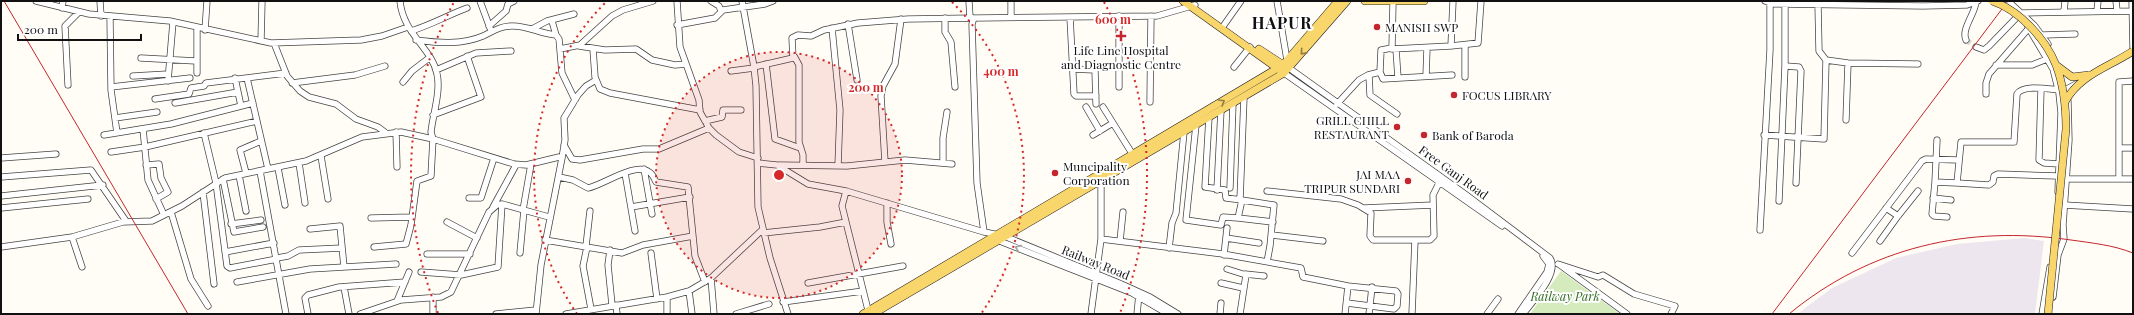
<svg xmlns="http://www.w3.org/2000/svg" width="2134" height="315" viewBox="0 0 2134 315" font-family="'Playfair Display',serif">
	<rect width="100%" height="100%" fill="#fffdf5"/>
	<path fill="#eee6ef" d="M2024 238 2044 241 2035 314H1797L1832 288 1896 258 1957 244Z"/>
	<path fill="#d5ebbd" d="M1561 271 1620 314H1530Z"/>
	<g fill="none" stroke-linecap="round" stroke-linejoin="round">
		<path stroke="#dbdad3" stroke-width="5.5" stroke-dasharray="5.5 3" stroke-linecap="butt" d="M1966 40 1976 47"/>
		<g stroke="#444" stroke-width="7">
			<path id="minor" d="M36 1 89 14 170 21 271 43 361 40 382 36 408 27
				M100 1 101 16
				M400 1C403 34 432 48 437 74 441 91 433 114 431 132L433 139 514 164 526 165 559 157 562 158 541 265 536 314
				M480 1 490 28
				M677 1 680 47 699 100 700 112 709 128 716 135 739 152 758 158
				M711 1 719 6 721 11
				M742 1 754 67 756 86 758 207 770 258 788 314
				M969 1 970 18
				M1011 1V17
				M1277 1 1287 60
				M1765 1 1773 4 1923 6 1967 5 1978 1
				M2008 1 2034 25 2048 44
				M2116 1 2117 11
				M2132 1 2133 49
				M1785 4V66
				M1818 4 1819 51 1826 60 1848 63 1918 64
				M62 8 63 1
				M2097 11 2098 1
				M2064 12 2065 1
				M110 17 111 90 117 133
				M1070 17 1074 94 1076 96H1096
				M945 18V32L951 42 955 87
				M552 21 556 35
				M848 24 857 80
				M677 25 715 18 723 10 765 4 773 1
				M1224 25 1241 1
				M489 26 506 11 508 4 514 1
				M2028 27 2053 69 2059 93 2061 113 2058 192
				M832 28 840 110 838 166
				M532 29 547 21 574 14
				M205 30 207 1
				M411 31C431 25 448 15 467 8
				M2043 35 2075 34
				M416 40C438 43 462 45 483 36 494 31 498 27 511 26 527 25 540 34 556 35L559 39 562 73 575 100
				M1966 40C1961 29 1975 14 1976 2
				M261 41 262 1
				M274 43 287 76 300 91 309 97 336 104 356 119 378 127 386 133
				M1465 45V77
				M579 46 605 50 636 49 652 60 675 65 686 64
				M1451 46 1478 43 1481 1
				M1976 47 1984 50 1989 46 2021 13 2132 11
				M560 49 580 45 612 16 623 10 653 1
				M593 49 595 77 600 89 610 93 700 110
				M1392 49 1451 46 1453 1
				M1396 49 1398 78
				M794 56 799 65V142L803 155V165
				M141 58 196 61
				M766 64 775 139 800 148
				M1996 65H2032L2047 59
				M754 67 793 58 792 38 798 35 811 36 824 30 858 23 908 19 974 18
				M1234 67 1250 47
				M1289 68 1465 194 1550 258C1560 273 1532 302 1523 314
				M1073 69 1095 70 1096 104
				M436 70 476 53 511 51
				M731 71 754 68
				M1380 72 1383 79 1452 75
				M197 73V28
				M1284 73 1502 226
				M1369 75 1370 95 1397 114
				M133 76 168 74
				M1426 76 1427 48
				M235 78 241 106
				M247 78 268 169
				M168 81 173 22
				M403 82 412 71 429 58
				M292 83 355 75 385 66
				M68 85 65 26 79 12
				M111 87 190 78
				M1119 87V16
				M2041 89 2039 160 2044 163 2059 164
				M2061 92 2078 83
				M1986 94V83L1989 74 2029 28
				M155 99 189 94 191 88 204 86 206 83 286 73
				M1150 102 1151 16
				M175 103 238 92
				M1337 104 1359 80 1368 75 1380 72 1381 50 1392 48 1393 2
				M1086 107 1100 131
				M1103 107 1133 155
				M433 115 481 97 467 56
				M1209 117 1205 187 1225 190 1226 198 1242 200
				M115 118 157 112
				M1846 120 1848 63
				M705 121 722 117 723 110H741
				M1196 125 1186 220 1221 225 1223 217 1238 218 1242 200 1274 205 1270 246 1267 262
				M143 129 148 180 164 215
				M396 132 397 167
				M204 133 216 183 227 266 230 268 277 259
				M104 135 171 124 253 103
				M1093 135 1113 123
				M1764 135 1824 139 1826 60
				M1937 140 1935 182 1957 183 1961 142H2014L2017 94C2023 84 2048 89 2059 90
				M564 145 572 159 580 160 643 149H659L709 128
				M2119 148H2133
				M111 152 145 147 257 121
				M321 156 328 199
				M1 158 56 154
				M562 158 565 140 564 118 578 95 586 86 596 80
				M885 162 881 96 883 86 895 64 901 19
				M299 163 305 203
				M758 163 777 165 808 184 846 191 984 232
				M943 163V138L947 112
				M146 165 159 164 161 178 168 192 156 199
				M779 165 847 166 905 160 952 164
				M278 168 285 205
				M644 169 652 214
				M260 171 286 314
				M246 173 240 150 261 141
				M625 173 635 231
				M239 175 246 211
				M1 177 91 170 126 221
				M559 177 573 180 588 188C603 185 637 161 649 172 653 174 654 178 656 182L688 187 695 256 705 282
				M223 179 234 232 263 227
				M2067 179H2133
				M2119 179V82L2133 81
				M1935 182 1932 214 1934 216 1947 217
				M1957 183 1989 185 1993 182 1994 176 1998 174 2058 176
				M1230 188 1233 103
				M1217 190 1221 110
				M846 191 842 206 869 314
				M1267 191 1341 199 1358 205 1371 213 1370 236 1373 240H1430L1434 236 1433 195 1440 181
				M203 192 214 284
				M1 196 103 185
				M469 198H481L494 158
				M1933 198 1951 200
				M1240 200 1244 97
				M1779 201 1785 66 1799 67 1801 71 1796 183
				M887 203V222L891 244
				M2064 205 2133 209
				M493 207 516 165
				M631 207 690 197
				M1 208 88 199
				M1364 208 1433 205
				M523 210 531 164
				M171 212 191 279 208 306
				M1898 216 1918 191
				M371 218 412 217
				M1238 218 1273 222
				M447 222 477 238
				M231 224 261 220
				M310 229 340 226 344 267
				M1760 230 1770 50V3
				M763 233 820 227 846 222
				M1272 235 1323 241
				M72 237 82 267
				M1226 238 1259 243
				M1101 239 1223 254 1301 268 1303 277 1348 286 1345 314
				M545 240 622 253 643 245 693 236
				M997 240 1132 293 1168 314
				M1120 241 1123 212
				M1880 241 1898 216 1886 208
				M586 246 590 211
				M1 247 72 237 123 222 152 221 182 206 225 178 306 161 362 137 401 132 433 139 431 176 417 181 411 225 406 244 374 247
				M587 247 583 266 591 309
				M1169 248 1172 223 1176 213 1184 132
				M610 250 608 265 612 305
				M225 252 274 243
				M520 253 524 210
				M651 253 657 299
				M1852 253 1922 161 1926 159 1958 160
				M427 254H470
				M1224 255 1227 228
				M277 258 288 256 299 250 342 248
				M1558 264 1598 277 1603 275 1634 294 1675 306 1671 314
				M1560 265 1627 314
				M1227 269 1246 275 1240 314
				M421 272 461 275 498 267 502 204
				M1245 274 1264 276
				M711 278 714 314
				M237 282 310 269 396 264
				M808 283 903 266
				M1221 283 1243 288
				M344 287 349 314
				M689 291 692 314
				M433 297V314
				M667 297V314
				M2053 297 2058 255 2064 239 2063 225 2069 140 2068 101
				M397 301 409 272
				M783 302 863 291
				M1347 303 1394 309 1397 306 1398 294 1396 291 1348 286
				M616 305 617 314
				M308 314 305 298 308 295 339 287 405 282
				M360 314 401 300 441 297 451 292 489 212 497 205 502 204 549 217
				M496 314 536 310
				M566 314 667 297 689 291 711 278 762 230
				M736 314 769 304
				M1091 314 1101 239V181
				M1137 314 1139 294
				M1178 314 1150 297 1119 283 1004 236 984 232 977 183 972 24 974 18H978L1157 16 1195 5
				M1220 314 1221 303
				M1369 314 1372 287
				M1412 314 1415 240
				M1487 314 1498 299
				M1518 314 1547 272 1549 264 1543 256
				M2042 314 2050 267"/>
		</g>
		<g stroke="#222" stroke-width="8">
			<path id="major" d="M1183 1 1281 71
				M1365 1H1424
				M1259 49 1285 66
				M863 314 1283 65 1338 1
				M873 314 1284 73 1347 1"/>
		</g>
		<use href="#minor" stroke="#fff" stroke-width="5.5"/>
		<use href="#major" stroke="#f9d66b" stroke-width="7"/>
		<path stroke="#c4262e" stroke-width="1" d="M4 1 188 314
			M1772 314 2008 1
			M1789 314C1870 247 1968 225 2071 240 2092 243 2113 245 2133 253"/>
		<g stroke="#222" stroke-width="8" stroke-linecap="butt">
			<path id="major-bridge" d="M1992 1C2019 10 2045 38 2056 65 2064 86 2066 108 2066 129L2048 314
				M2056 65 2072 77 2089 75
				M2065 102C2079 75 2109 67 2133 51"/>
		</g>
		<use href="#major-bridge" stroke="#f9d66b" stroke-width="7"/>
	</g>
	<defs><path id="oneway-chevron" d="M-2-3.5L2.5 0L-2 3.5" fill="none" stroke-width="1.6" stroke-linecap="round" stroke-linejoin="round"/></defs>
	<g stroke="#917d42">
		<use href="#oneway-chevron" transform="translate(1303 52) rotate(131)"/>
		<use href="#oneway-chevron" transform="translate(1222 102) rotate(-31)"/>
	</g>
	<use stroke="#a0a0a0" href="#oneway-chevron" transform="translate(1018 248) rotate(-158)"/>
	<circle cx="779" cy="175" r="123" fill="#d62828" fill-opacity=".12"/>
	<g fill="none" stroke="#d62828" stroke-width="2" stroke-dasharray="2 4">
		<circle cx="779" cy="175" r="123"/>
		<path d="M577 314A245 245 0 0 1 606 2M952 2A245 245 0 0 1 981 314"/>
		<path d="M438 313A368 368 0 0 1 454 2M1104 2A368 368 0 0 1 1120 313"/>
	</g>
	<g fill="#c4262e" stroke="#fff" stroke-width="1.5">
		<circle cx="1377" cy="27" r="4"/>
		<path d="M1119 30h4v4h4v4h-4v4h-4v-4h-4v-4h4z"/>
		<circle cx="1454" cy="95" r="4"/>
		<circle cx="1397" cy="127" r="4"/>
		<circle cx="1424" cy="135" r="4"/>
		<circle cx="1055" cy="173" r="4"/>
		<circle cx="1408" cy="181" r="4"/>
	</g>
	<g text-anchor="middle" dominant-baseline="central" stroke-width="4" stroke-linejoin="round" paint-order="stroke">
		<g font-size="12" fill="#111" stroke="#fff" text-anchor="start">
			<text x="1385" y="27">MANISH SWP</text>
			<text x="1121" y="50" text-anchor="middle">Life Line Hospital<tspan x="1121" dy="14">and Diagnostic Centre</tspan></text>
			<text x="1462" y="95">FOCUS LIBRARY</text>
			<text x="1389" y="120" text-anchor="end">GRILL CHILL<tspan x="1389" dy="14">RESTAURANT</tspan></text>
			<text x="1432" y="135">Bank of Baroda</text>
			<text x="1063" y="166">Muncipality<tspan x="1063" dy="14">Corporation</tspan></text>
			<text x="1400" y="174" text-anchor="end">JAI MAA<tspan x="1400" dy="14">TRIPUR SUNDARI</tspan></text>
		</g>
		<g font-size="12" fill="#111" stroke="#fff">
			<text transform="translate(1454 172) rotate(36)">Free Ganj Road</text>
			<text transform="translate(1096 262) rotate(22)">Railway Road</text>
		</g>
		<g font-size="12" font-style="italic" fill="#2f6b1f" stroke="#fff">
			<text x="1565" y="296">Railway Park</text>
		</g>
		<g font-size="16" font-weight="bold" letter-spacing="1" fill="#111" stroke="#fff">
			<text x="1282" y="22">HAPUR</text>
		</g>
	</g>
	<circle cx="779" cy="175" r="6" fill="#d62828" stroke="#fff" stroke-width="2"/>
	<g font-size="12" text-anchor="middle" font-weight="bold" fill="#d62828" stroke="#fff" stroke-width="4" stroke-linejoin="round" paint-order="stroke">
		<text x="1113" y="24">600 m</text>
		<text x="1001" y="76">400 m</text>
		<text x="866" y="92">200 m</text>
	</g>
	<rect width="2134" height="315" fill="none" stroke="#111111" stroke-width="4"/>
	<path d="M18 34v6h123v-6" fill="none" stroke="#111111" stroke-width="2"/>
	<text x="24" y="34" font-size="12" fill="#111111" stroke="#ffffff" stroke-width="3" paint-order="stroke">200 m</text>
</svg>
